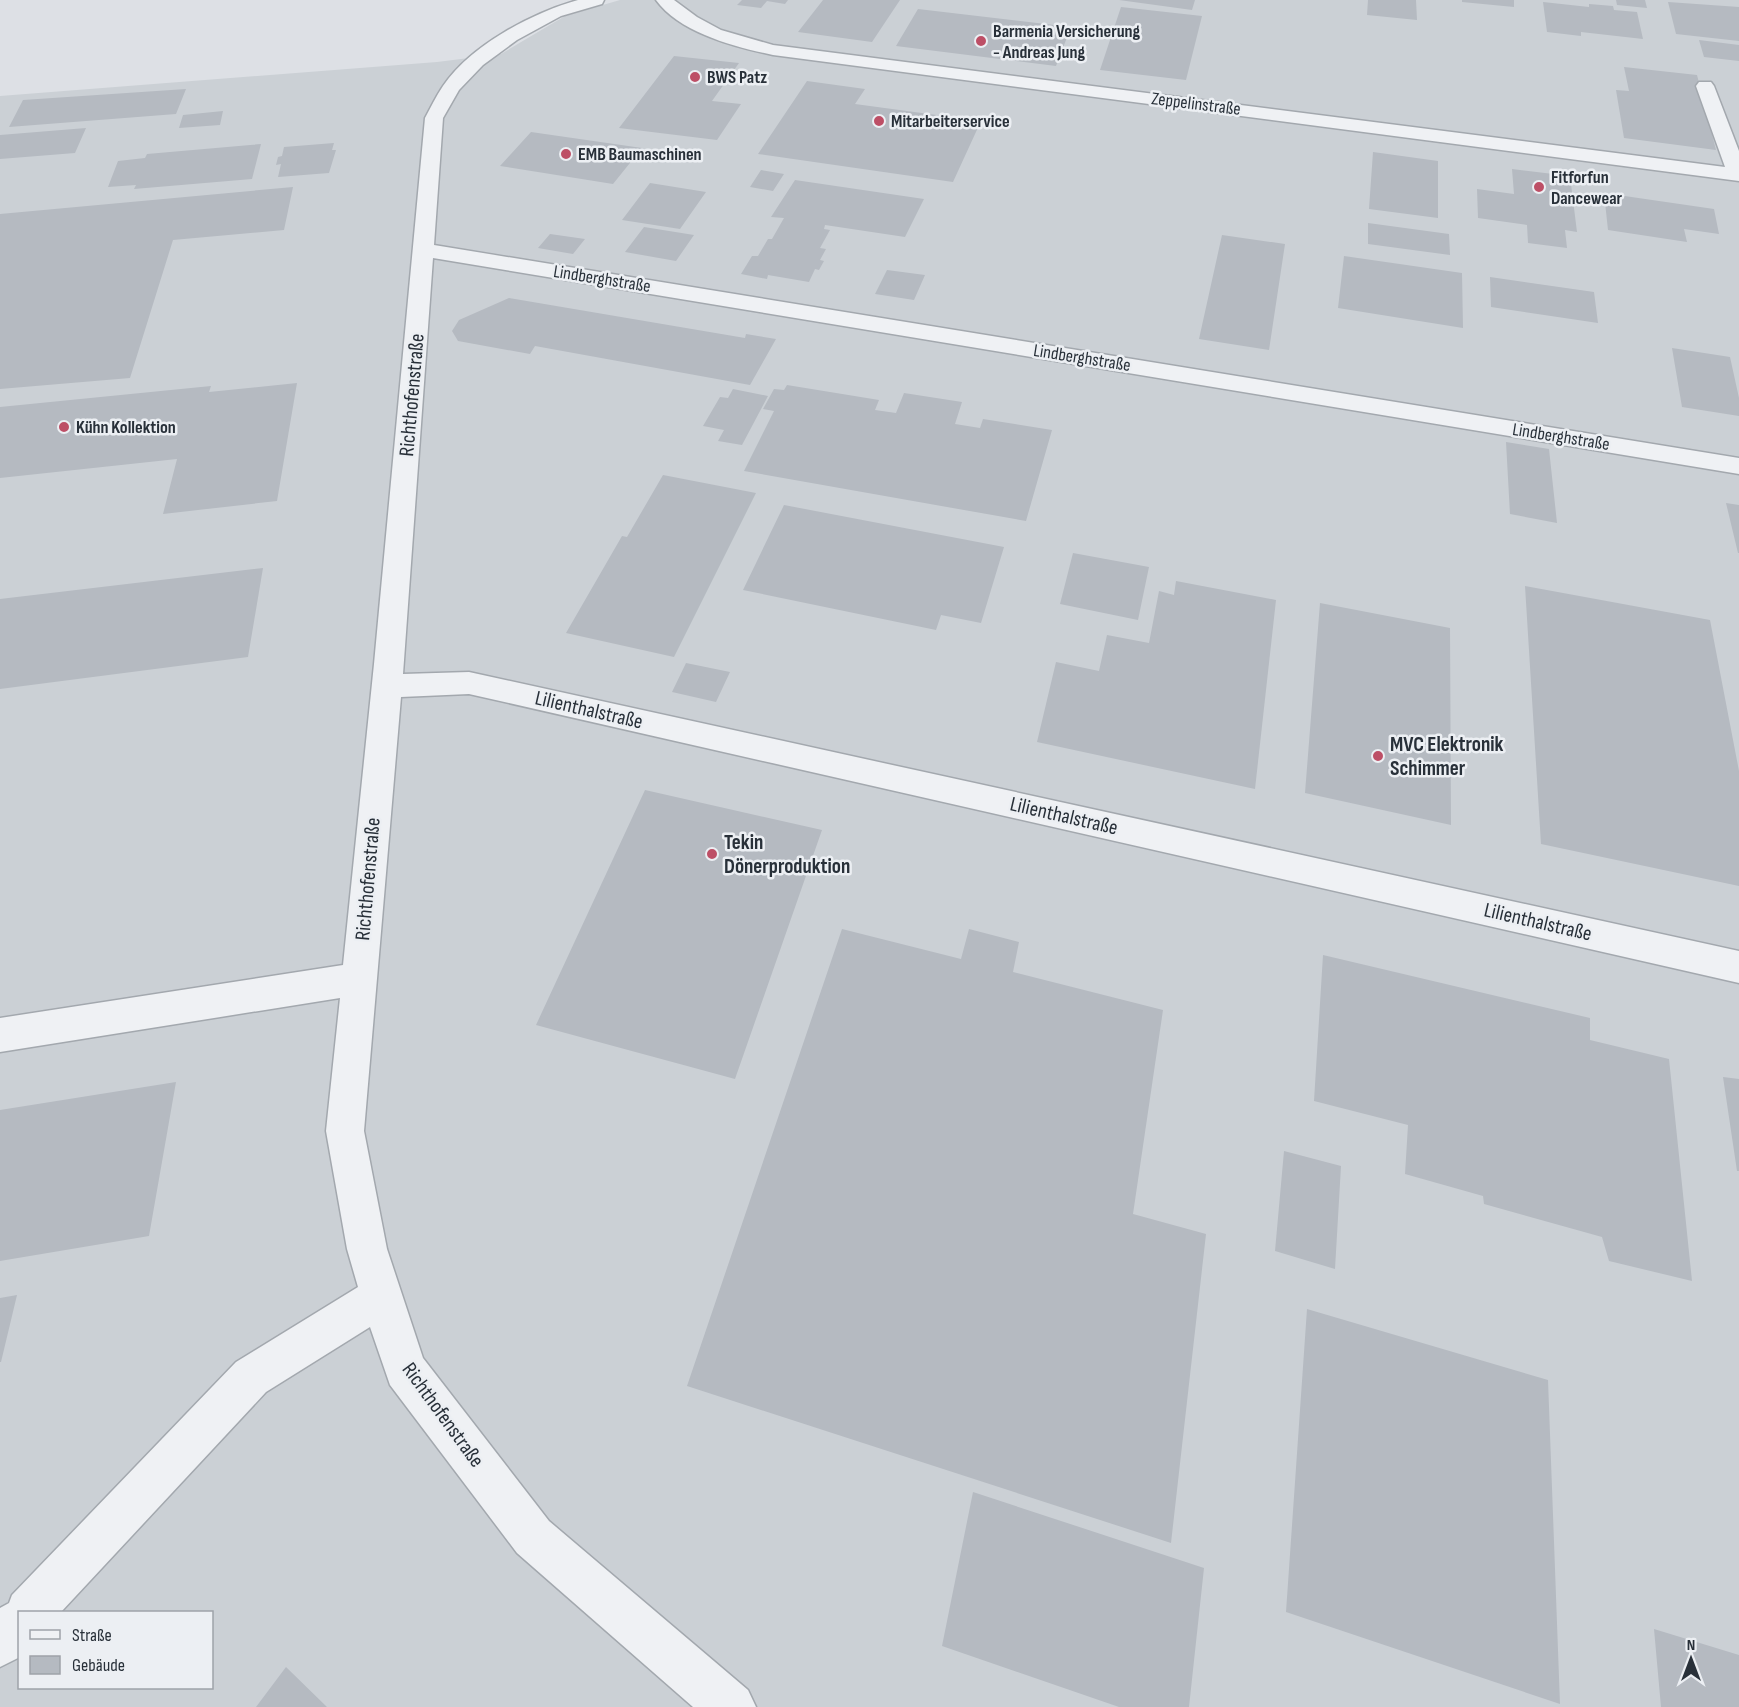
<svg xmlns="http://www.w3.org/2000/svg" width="1739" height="1707" viewBox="0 0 1739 1707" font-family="'Sofia Sans Condensed',sans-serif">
	<rect width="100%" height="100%" fill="#dde0e5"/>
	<path fill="#cbd0d5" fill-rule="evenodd" d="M620 0H1739V1707H0V96L437 62 501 54 565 16ZM20 1612H212V1688H20Z"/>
	<path fill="#b5bac1" d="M742 0H788L785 4 767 1 761 8 737 5Z
		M823 0H900L872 42 798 32Z
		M1119 0H1195L1192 10Z
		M1368 0H1416L1417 20 1367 15Z
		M1462 0H1514V7L1462 2Z
		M1616 0H1645L1647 8 1617 5Z
		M1543 2 1589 7V4L1613 6 1614 10 1637 12 1643 39 1581 32V36L1547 32Z
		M1668 2 1739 7V41L1676 34Z
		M1121 7 1202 16 1186 80 1100 70Z
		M918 9 1071 27 1056 66 896 46Z
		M1699 40 1739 45V61L1704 57Z
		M674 56 739 63 712 101 741 104 717 140 619 128Z
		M1624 67 1697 75 1716 150 1624 138 1616 90 1629 91Z
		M807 81 865 89 855 104 981 121 953 182 758 154Z
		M186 89 176 114 9 127 23 100Z
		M223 111 220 125 179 128 183 115Z
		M86 128 75 153 0 159V135Z
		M531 132 642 148 613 184 500 166Z
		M334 143 332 150H336L329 173 278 177 281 164 276 165 278 157 282 156 284 147Z
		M261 144 252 179 134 189 136 185 108 187 118 161 145 158 147 154Z
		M1373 152 1438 161V218L1369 209Z
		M1512 169 1570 176 1577 232 1565 230 1567 248 1528 243 1527 225 1478 218 1477 189 1514 194Z
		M761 170 784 174 773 191 750 187Z
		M795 180 924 199 905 237 825 225 824 229 830 230 820 248 826 249 820 260 824 261 819 270 815 269 809 282 768 275 767 279 741 274 752 256H758L768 239H772L784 218 771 217Z
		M650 183 706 192 680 229 622 220Z
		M293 187 284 230 173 240 130 378 0 389V214Z
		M1604 193 1714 209 1719 234 1684 229 1687 242 1608 230Z
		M1368 223 1449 234 1450 255 1368 244Z
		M644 227 694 235 676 261 625 252Z
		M550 234 585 239 573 254 538 248Z
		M1222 235 1285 244 1269 350 1199 339Z
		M1344 256 1462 273 1463 328 1338 308Z
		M887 270 925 275 914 300 875 294Z
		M1490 277 1594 292 1598 323 1491 307Z
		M509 298 745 338 746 334 776 339 750 385 535 346 530 354 458 341 452 331 459 320Z
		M1672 348 1730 357 1739 398V416L1682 407Z
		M297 383 277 501 163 514 177 459 0 478V407L211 386 209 392Z
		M787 385 879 400 875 410 896 413 904 393 962 402 955 424 980 428 983 419 1052 430 1026 521 744 471 774 411 763 409 774 389 784 390Z
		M733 389 768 396 742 445 718 441 724 430 703 426 720 397 728 398Z
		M1506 442 1549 449 1557 523 1510 514Z
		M663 475 756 493 674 657 566 633 622 536 627 537Z
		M1726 503 1739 505V553H1738Z
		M784 505 1004 547 981 623 941 615 936 630 743 590Z
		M1073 553 1149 567 1138 620 1060 604Z
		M263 568 248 657 0 689V599Z
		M1176 581 1276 600 1255 789 1037 742 1056 662 1099 671 1107 635 1149 643 1159 591 1174 595Z
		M1525 586 1710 620 1739 771V886L1541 844Z
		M1320 603 1450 628 1451 825 1305 793Z
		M686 663 730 672 716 702 672 692Z
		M645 790 822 830 735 1079 536 1025Z
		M842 929 961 959 969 929 1019 942 1013 972 1163 1010 1133 1214 1206 1234 1171 1543 687 1386Z
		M1323 955 1590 1018V1040L1669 1059 1692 1281 1609 1261 1602 1237 1484 1204 1483 1196 1405 1174 1408 1125 1314 1101Z
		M1723 1077 1739 1079V1171H1737Z
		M176 1082 149 1236 0 1261V1110Z
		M1284 1151 1341 1166 1335 1269 1275 1251Z
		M17 1295 1 1362H0V1298Z
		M1307 1309 1548 1380 1560 1704 1286 1612Z
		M973 1492 1204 1568 1189 1707H1119L942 1646Z
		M1654 1629 1739 1655V1707H1661Z
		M286 1667 327 1707H256Z"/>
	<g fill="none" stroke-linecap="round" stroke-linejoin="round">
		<g stroke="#a3a8ae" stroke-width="3">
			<path id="minor" d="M578 0H604L602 4 561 16 517 40 483 65 459 90 443 118 434 245 1739 458V474L433 258 403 674 469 672 1739 951V983L469 694 401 697 364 1131 387 1249 423 1358 549 1521 748 1690 756 1707H693L517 1553 390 1385 370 1327 266 1392 61 1612H20V1657L0 1667V1608L9 1603 12 1595 236 1362 358 1287 347 1249 326 1131 340 998 0 1052V1018L343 965 374 664 425 118C431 107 436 96 443 86 471 45 532 13 578 0Z
				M656 0H674L697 17 721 30 773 45 1725 167 1696 86 1699 82H1711L1714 86 1739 151V181L773 55C735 47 680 33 656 0Z"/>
		</g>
		<use href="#minor" fill="#eff1f4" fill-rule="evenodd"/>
	</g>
	<g fill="#bd4f66" stroke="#eceff3" stroke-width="2">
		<circle cx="981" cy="41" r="6"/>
		<circle cx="695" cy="77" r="6"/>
		<circle cx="879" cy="121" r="6"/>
		<circle cx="566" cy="154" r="6"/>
		<circle cx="1539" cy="187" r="6"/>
		<circle cx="64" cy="427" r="6"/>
		<circle cx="1378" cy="756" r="6"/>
		<circle cx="712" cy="854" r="6"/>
	</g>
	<g text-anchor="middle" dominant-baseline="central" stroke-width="5" stroke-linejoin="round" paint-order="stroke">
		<g font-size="18" font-weight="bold" fill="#283039" stroke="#eceff3" text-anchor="start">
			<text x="993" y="31">Barmenia Versicherung<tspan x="993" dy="21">- Andreas Jung</tspan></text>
			<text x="707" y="77">BWS Patz</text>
			<text x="891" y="121">Mitarbeiterservice</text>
			<text x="578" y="154">EMB Baumaschinen</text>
			<text x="1551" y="177">Fitforfun<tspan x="1551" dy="21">Dancewear</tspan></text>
			<text x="76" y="427">Kühn Kollektion</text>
		</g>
		<g font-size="18" fill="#283039" stroke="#eceff3">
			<text transform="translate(1196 104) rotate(7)">Zeppelinstraße</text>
			<text transform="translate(602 279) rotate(9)">Lindberghstraße</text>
			<text transform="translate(1082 358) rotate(9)">Lindberghstraße</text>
			<text transform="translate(1561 437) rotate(9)">Lindberghstraße</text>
		</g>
		<g font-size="21" fill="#283039" stroke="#eceff3">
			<text transform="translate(412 395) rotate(-85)">Richthofenstraße</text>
			<text transform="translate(589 710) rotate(13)">Lilienthalstraße</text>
			<text transform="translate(1064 816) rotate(13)">Lilienthalstraße</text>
			<text transform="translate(368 879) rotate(-85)">Richthofenstraße</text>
			<text transform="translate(1538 922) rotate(13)">Lilienthalstraße</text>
			<text transform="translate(443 1415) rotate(54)">Richthofenstraße</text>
		</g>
		<g font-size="21" font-weight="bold" fill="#283039" stroke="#eceff3" text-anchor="start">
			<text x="1390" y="744">MVC Elektronik<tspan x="1390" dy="24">Schimmer</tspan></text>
			<text x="724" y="842">Tekin<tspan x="724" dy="24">Dönerproduktion</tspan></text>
		</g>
	</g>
	<rect x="18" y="1611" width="195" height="78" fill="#eceff3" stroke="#9ea3a9" stroke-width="1.5"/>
	<rect x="30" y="1630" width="30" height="9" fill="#eff1f4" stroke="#9ea3a9" stroke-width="1.5"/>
	<text x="72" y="1641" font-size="18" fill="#283039">Straße</text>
	<rect x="30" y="1656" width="30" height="18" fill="#b5bac1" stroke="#9ea3a9" stroke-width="1.5"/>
	<text x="72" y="1671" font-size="18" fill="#283039">Gebäude</text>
	<g transform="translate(1691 1659)" stroke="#eceff3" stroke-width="4.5" paint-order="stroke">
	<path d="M0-4.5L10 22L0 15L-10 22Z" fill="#283039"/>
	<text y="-9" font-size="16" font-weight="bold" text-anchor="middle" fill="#283039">N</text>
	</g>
</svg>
